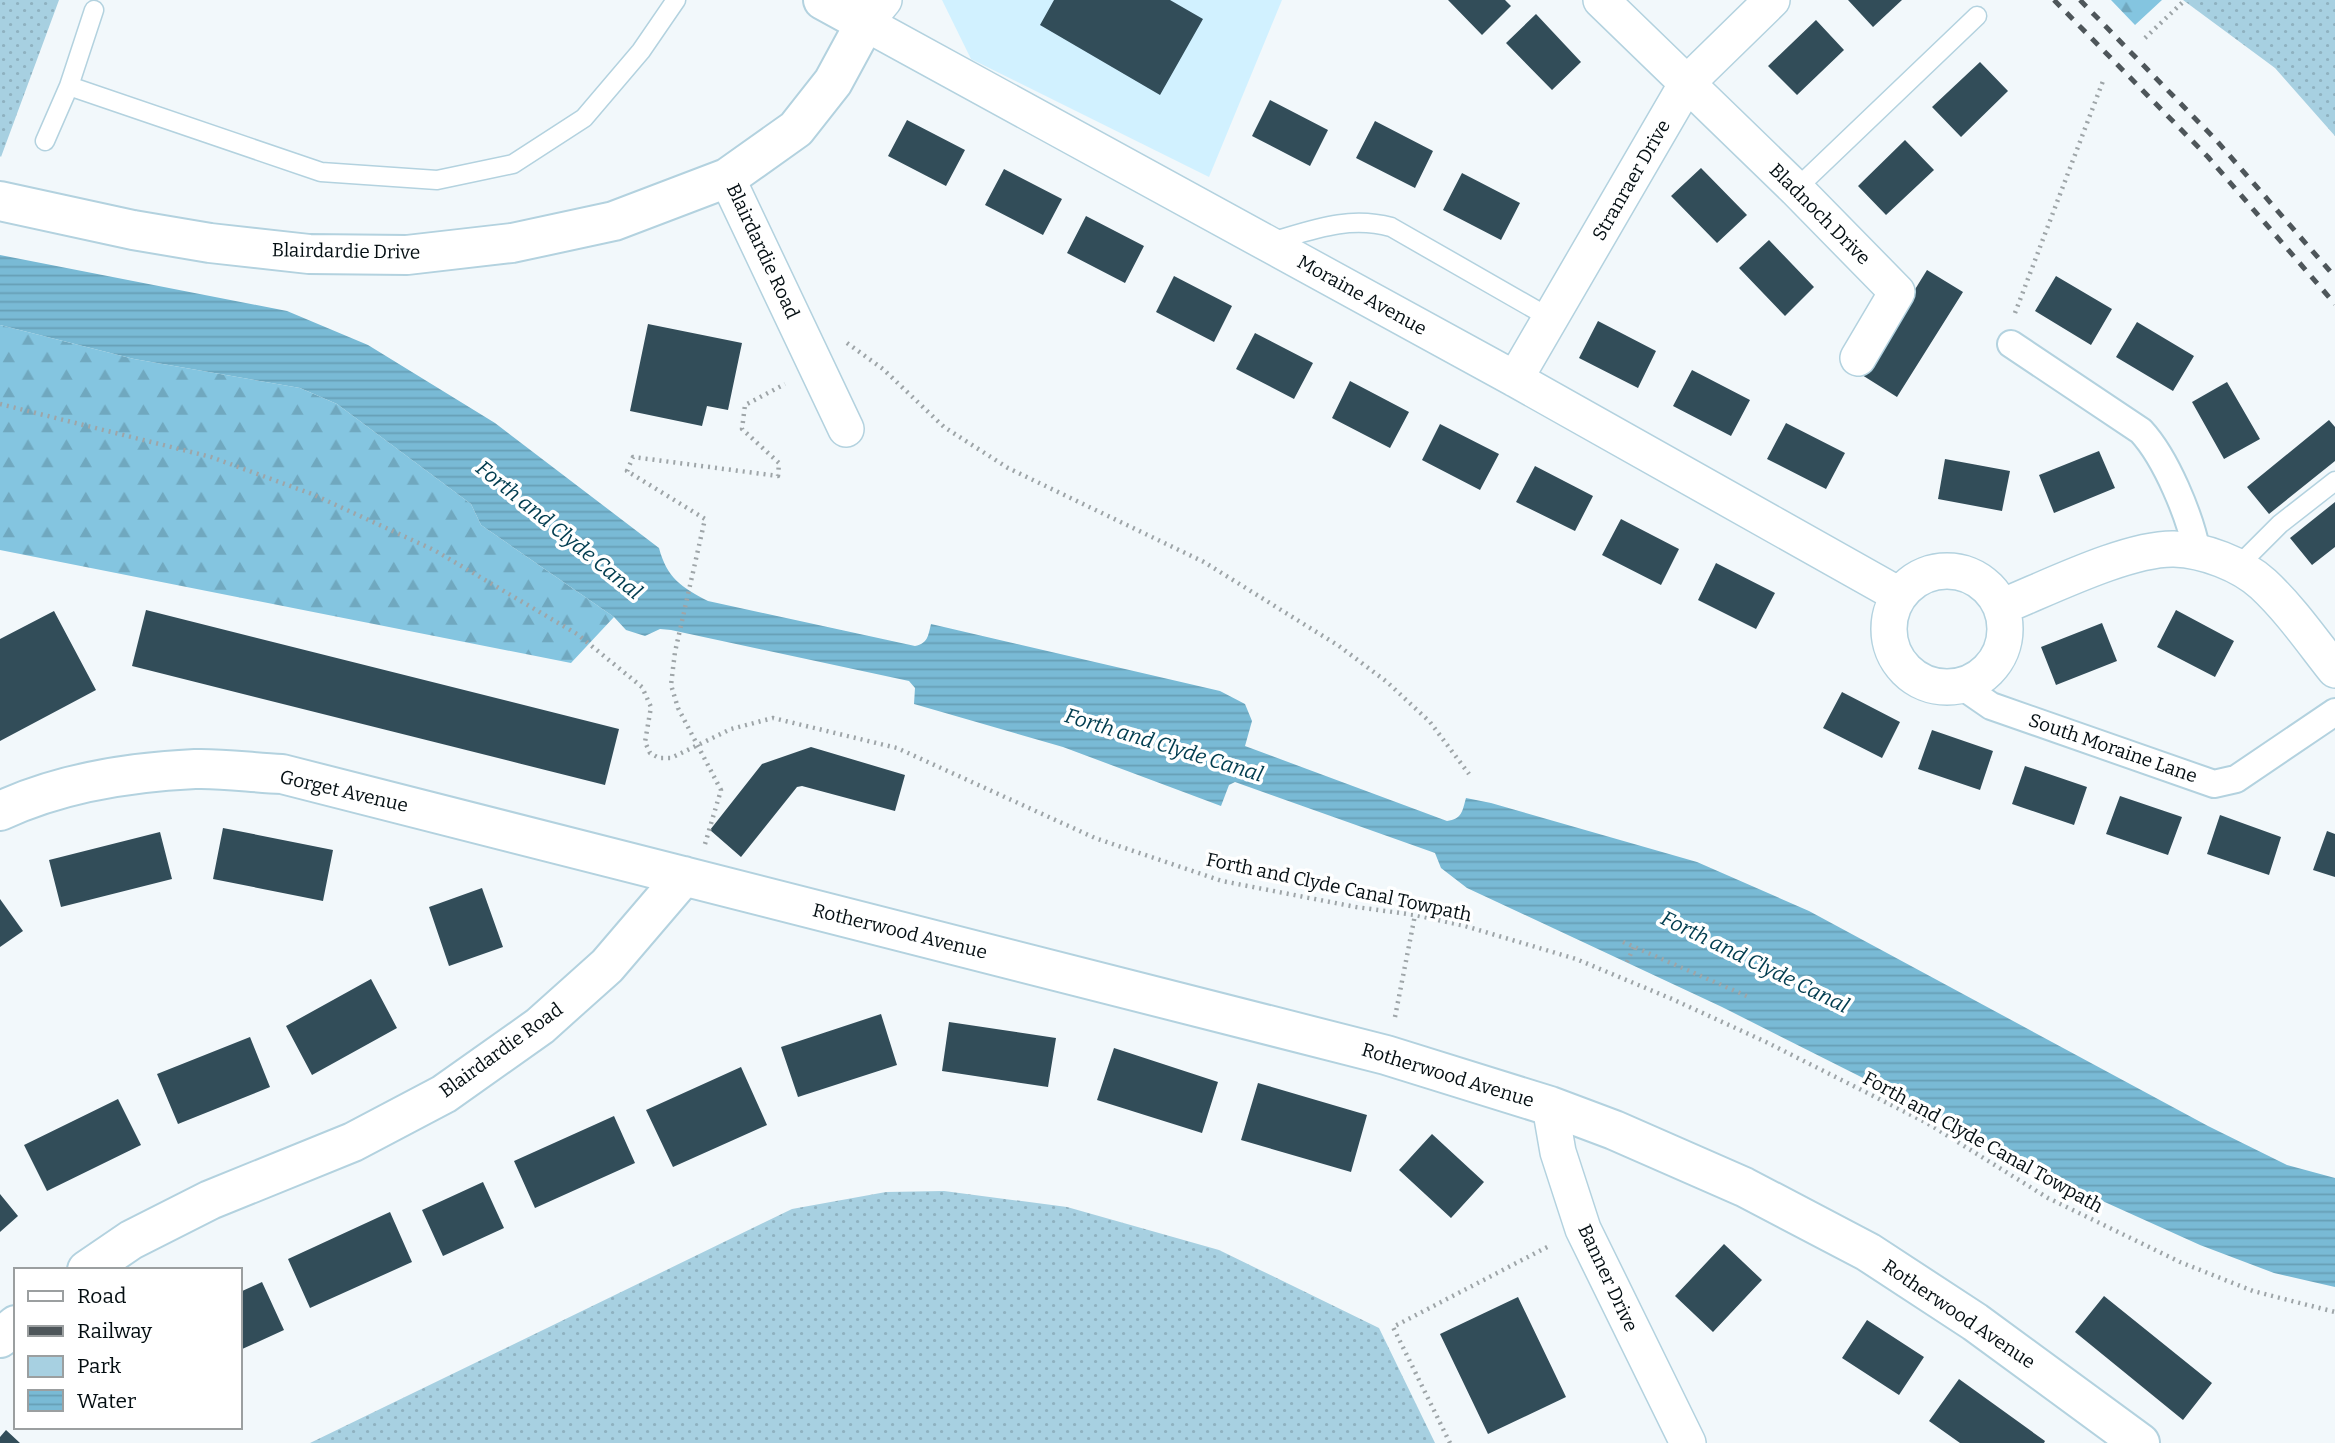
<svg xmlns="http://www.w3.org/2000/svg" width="2335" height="1443" viewBox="0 0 2335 1443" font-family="Bitter,serif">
	<defs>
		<pattern id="green-dots" width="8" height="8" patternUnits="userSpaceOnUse" patternTransform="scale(1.75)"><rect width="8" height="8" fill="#a7d0e1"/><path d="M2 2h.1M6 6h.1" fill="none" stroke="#8eb1c0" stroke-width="1.8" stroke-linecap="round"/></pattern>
		<pattern id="forest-firs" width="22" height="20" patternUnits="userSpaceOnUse" patternTransform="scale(1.75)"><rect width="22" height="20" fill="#84c5e0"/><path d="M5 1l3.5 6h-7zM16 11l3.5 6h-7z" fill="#70a8bf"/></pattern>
		<pattern id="water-rules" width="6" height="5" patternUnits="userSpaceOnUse" patternTransform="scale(1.75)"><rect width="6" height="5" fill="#79bad5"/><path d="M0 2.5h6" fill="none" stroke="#679fb6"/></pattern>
	</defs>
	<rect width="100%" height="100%" fill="#f2f8fb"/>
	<path fill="#d1f1ff" d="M942 0H1282L1209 177 971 59Z"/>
	<path fill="url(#green-dots)" d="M0 0H59L1 157 0 156Z
		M2183 0H2335V136L2275 68Z
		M944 1191 1067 1207 1219 1250 1379 1328 1435 1443H310L792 1209 886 1192Z"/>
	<path fill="url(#forest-firs)" d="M2111 0H2162L2135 25Z
		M0 325 134 359 300 388 337 404 471 504 481 525 614 617 571 663 0 550Z"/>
	<path fill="url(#water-rules)" d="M0 255 287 311 368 345 495 423 659 548C667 578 681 587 708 601L915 646C928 643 928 636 931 624L1220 691 1245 704 1252 721 1245 746 1447 821C1462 819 1462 812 1466 798L1491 803 1697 862 1809 911 2208 1126 2287 1165 2335 1178V1287L2274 1273 2200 1245 2067 1185 1885 1089 1722 1007 1467 888 1441 868 1435 853 1235 782 1229 785 1221 806 1063 747 914 704 915 688 909 681 671 630 660 629 645 636 626 630 614 617 481 525 471 504 337 404 300 388 134 359 0 325Z"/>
	<path fill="#324d59" d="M1054 0H1170L1203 19 1160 95 1040 25Z
		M1448 0H1505L1511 6 1482 35Z
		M1848 0H1902L1873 27Z
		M1536 14 1581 62 1552 90 1506 43Z
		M1816 20 1844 50 1797 95 1768 66Z
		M1980 62 2008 91 1961 137 1932 107Z
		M1270 100 1328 130 1310 166 1252 136Z
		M907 120 965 150 946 186 888 156Z
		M1375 121 1433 151 1415 188 1356 158Z
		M1905 140 1934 170 1886 215 1858 186Z
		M1701 168 1747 215 1717 243 1671 196Z
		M1004 169 1062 199 1043 235 985 205Z
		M1462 173 1520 203 1501 240 1443 210Z
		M1086 216 1144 246 1125 283 1067 253Z
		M1769 240 1814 287 1785 316 1739 268Z
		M1927 270 1963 292 1897 397 1862 375Z
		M1174 276 1232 306 1214 342 1156 312Z
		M2056 276 2112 309 2091 345 2035 311Z
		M1598 321 1656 351 1638 388 1579 358Z
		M2137 322 2194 356 2173 391 2116 357Z
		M648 324 742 343 728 410 707 406 702 426 630 411Z
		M1255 333 1313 363 1294 399 1236 369Z
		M1692 370 1750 400 1731 436 1673 406Z
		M1350 381 1409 412 1390 448 1332 418Z
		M2227 382 2260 439 2224 459 2192 402Z
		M2329 420 2335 427V461L2269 514 2247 487Z
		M1786 423 1845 453 1826 489 1767 459Z
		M1440 424 1499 454 1480 490 1422 460Z
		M2099 451 2115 488 2054 513 2039 475Z
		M1945 459 2010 471 2002 511 1938 499Z
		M1535 466 1593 496 1575 531 1516 502Z
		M2335 502V547L2312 565 2290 538Z
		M1621 519 1679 549 1661 585 1602 555Z
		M1716 563 1775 593 1756 629 1698 600Z
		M146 610 619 729 605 785 132 666Z
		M2176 610 2234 641 2215 677 2157 647Z
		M54 611 96 690 0 741V639Z
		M2102 623 2117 661 2056 685 2041 647Z
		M1842 692 1900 722 1882 758 1823 728Z
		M1932 730 1993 751 1980 790 1918 769Z
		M811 747 905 775 895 811 802 786 797 787 741 857 710 830 762 764Z
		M2025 766 2087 787 2074 825 2012 804Z
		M2120 796 2182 817 2168 855 2106 834Z
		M2220 815 2281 837 2269 875 2207 854Z
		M223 828 333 850 323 901 213 879Z
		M2327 831 2335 834V877L2313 870Z
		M160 832 172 879 61 907 49 860Z
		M482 888 503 947 449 966 429 907Z
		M0 899 23 931 0 947Z
		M371 979 397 1028 312 1075 286 1026Z
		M881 1014 897 1065 798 1097 781 1047Z
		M949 1022 1056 1038 1048 1087 942 1071Z
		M250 1037 270 1087 178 1124 157 1074Z
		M1114 1048 1218 1082 1202 1133 1097 1100Z
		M741 1067 767 1125 673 1167 646 1110Z
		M1258 1083 1367 1115 1351 1172 1241 1140Z
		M118 1099 141 1145 47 1191 24 1145Z
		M614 1116 635 1163 535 1208 514 1161Z
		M1432 1134 1484 1182 1451 1218 1399 1170Z
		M483 1182 504 1228 443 1256 422 1210Z
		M0 1194 18 1216 0 1232Z
		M390 1212 412 1262 310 1308 288 1259Z
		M1724 1244 1762 1280 1713 1332 1675 1296Z
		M262 1282 284 1330 240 1350V1292Z
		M2104 1296 2212 1383 2183 1420 2075 1332Z
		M1518 1297 1566 1397 1488 1434 1440 1334Z
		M1867 1320 1924 1357 1899 1395 1842 1358Z
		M1959 1379 2045 1441 2044 1443H1960L1929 1421Z
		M6 1430 20 1443H0V1437Z"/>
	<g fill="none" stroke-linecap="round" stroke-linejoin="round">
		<g stroke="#b3d2df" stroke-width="21">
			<path id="service" d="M69 86 321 172 437 180 513 164 584 118 641 51 676 0
				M45 141 69 86 94 10
				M1796 189 1977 16
				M1267 243C1310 231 1347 215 1391 227L1550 318
				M2238 566 2280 524 2335 481"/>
		</g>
		<g stroke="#b3d2df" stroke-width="30">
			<path id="pedestrian" d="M2011 344 2141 431C2166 458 2190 516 2197 552
				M1962 686 1991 706 2214 784 2236 779 2335 712"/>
		</g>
		<g stroke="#b3d2df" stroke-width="38">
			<path id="minor" d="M884 0 865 23 1515 379 1899 595
				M1601 0 1796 189 1897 292 1858 358
				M727 178 846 429
				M1515 379 1687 83 1772 0
				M1889 629a58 58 0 1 1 116 0a58 58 0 1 1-116 0Z
				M2001 607C2046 589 2127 548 2174 549 2204 550 2241 564 2263 584 2290 609 2312 641 2335 670
				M1550 1106 1558 1152 1583 1229 1688 1443"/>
		</g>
		<g stroke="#b3d2df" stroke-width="42">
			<path id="tertiary" d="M0 201 133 230 210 243 309 254 407 255 512 243 614 221 727 178 796 129 833 82 865 23 823 0
				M0 811C60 783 130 772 195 769 224 768 253 773 282 774L1386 1055 1550 1106 1614 1130 1744 1187 1868 1252 1975 1322 2140 1443
				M87 1270 131 1240 210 1200 353 1142 444 1094 540 1026 607 966 684 876
				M0 1338 16 1325"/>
		</g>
		<path stroke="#9ea5a8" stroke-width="4.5" stroke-dasharray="2 5" stroke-linecap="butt" d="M2145 38 2185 0
			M2015 313 2103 81
			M847 343 883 369 944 427 1008 468 1204 562 1339 646 1387 682 1430 722 1469 774
			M0 404 211 457 312 494 434 550 577 634 642 687 651 707 645 742 650 753 659 758H671L731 729 773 718 897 748 1095 838 1222 881 1356 907 1415 915 1465 926 1576 959 1672 999 1766 1042 1927 1123 2048 1198 2180 1262 2253 1291 2335 1312
			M705 844 721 790 678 708 671 685 675 652 705 519 627 471 633 457 778 476 779 463 742 429 745 405 785 384
			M1623 942 1749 997
			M1627 962 1634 947
			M1395 1017 1415 915
			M1450 1443 1393 1327 1551 1245"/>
		<use href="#service" stroke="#fff" stroke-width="18"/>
		<use href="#pedestrian" stroke="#fff" stroke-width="26"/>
		<use href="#minor" stroke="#fff" stroke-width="35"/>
		<use href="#tertiary" stroke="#fff" stroke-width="38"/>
		<path stroke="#4e565a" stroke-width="5" stroke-dasharray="9 9" stroke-linecap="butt" d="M2054 0 2208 157 2335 304
			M2080 0 2216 140 2335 277"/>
	</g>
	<g text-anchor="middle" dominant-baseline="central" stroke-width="7" stroke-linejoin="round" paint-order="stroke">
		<g font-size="19" fill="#040e12" stroke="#fff">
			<text transform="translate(1631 180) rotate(-60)">Stranraer Drive</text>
			<text transform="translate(1820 214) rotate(45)">Bladnoch Drive</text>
			<text transform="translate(346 251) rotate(1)">Blairdardie Drive</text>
			<text transform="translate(763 251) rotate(65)">Blairdardie Road</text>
			<text transform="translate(1362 295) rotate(29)">Moraine Avenue</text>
			<text transform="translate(2113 748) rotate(19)">South Moraine Lane</text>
			<text transform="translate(344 791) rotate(13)">Gorget Avenue</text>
			<text transform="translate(1339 887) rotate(12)">Forth and Clyde Canal Towpath</text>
			<text transform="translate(900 931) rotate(14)">Rotherwood Avenue</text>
			<text transform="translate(501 1050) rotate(-36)">Blairdardie Road</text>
			<text transform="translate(1448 1075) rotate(17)">Rotherwood Avenue</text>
			<text transform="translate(1983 1142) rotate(29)">Forth and Clyde Canal Towpath</text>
			<text transform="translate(1608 1278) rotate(65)">Banner Drive</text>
			<text transform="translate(1959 1314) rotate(34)">Rotherwood Avenue</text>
		</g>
		<g font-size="21" font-style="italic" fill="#003c4f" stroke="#fff">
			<text transform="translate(559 530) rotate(39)">Forth and Clyde Canal</text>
			<text transform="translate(1164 745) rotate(17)">Forth and Clyde Canal</text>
			<text transform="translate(1755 962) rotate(26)">Forth and Clyde Canal</text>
		</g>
	</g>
	<rect x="14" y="1268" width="228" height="161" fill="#ffffff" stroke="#9b9fa0" stroke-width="2"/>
	<rect x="28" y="1291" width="35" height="10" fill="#ffffff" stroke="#9b9fa0" stroke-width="2"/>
	<text x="77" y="1303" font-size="21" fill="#040e12">Road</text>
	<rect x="28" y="1326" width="35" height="10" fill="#4e565a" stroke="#9b9fa0" stroke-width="2"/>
	<text x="77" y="1338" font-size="21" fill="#040e12">Railway</text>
	<rect x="28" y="1356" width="35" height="21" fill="#a7d0e1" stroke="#9b9fa0" stroke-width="2"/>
	<text x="77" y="1373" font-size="21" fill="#040e12">Park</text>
	<rect x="28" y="1390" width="35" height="21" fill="url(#water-rules)" stroke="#9b9fa0" stroke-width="2"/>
	<text x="77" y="1408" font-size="21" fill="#040e12">Water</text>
</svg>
